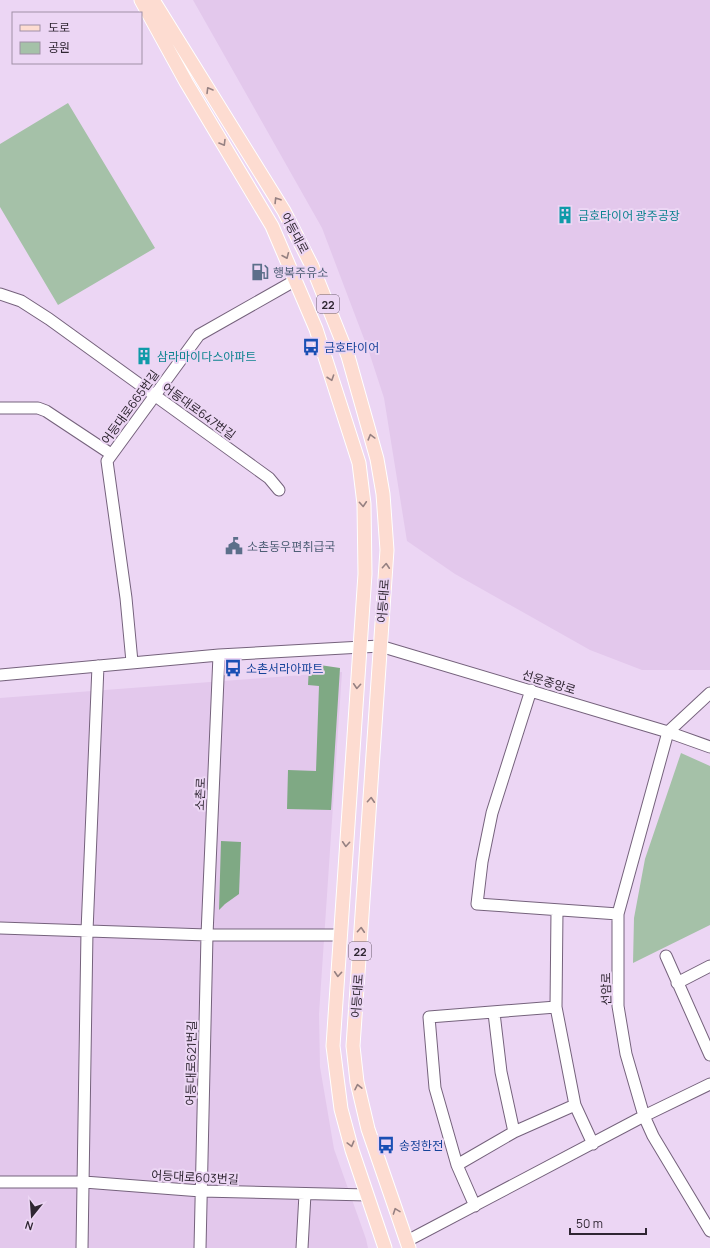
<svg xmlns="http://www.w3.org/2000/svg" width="710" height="1248" viewBox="0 0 710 1248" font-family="Manrope,'Noto Sans KR',sans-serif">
	<rect width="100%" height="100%" fill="#ecd6f4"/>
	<path fill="#e3c8ec" d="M193 0H710V670H642L590 650 455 574 407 541 384 398 369 352 322 228Z
		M342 672 319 1014 320 1067 334 1149 366 1239 368 1248H0V698Z"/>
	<path fill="#a5c1a8" d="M68 103 155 248 58 305 0 207V144Z
		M681 753 710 766V925L633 963 634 918 645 859Z"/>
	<path fill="#7fa984" d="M313 664 340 668 331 810 287 809 288 770 316 771 319 686 308 685 309 666Z
		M221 841 241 842 239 894 225 904 219 910Z"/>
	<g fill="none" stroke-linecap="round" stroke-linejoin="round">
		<g stroke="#75627c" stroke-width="13">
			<path id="minor" d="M0 294 21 301 49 319 269 478 279 490
				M0 408H38L46 411 111 454
				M132 662 126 598 107 461 199 335 296 280
				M0 675 219 655 380 646 668 732 710 747
				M531 690 492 813 482 862 477 904 618 914
				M710 693 668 732 618 914V1006L626 1054 644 1116 653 1136 710 1231
				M557 911 556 1007 575 1105 593 1144
				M0 928 207 935H341
				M666 956 710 1055
				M677 983 710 966
				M494 1013 501 1072 514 1132
				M457 1165 514 1132 575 1105
				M0 1182H84L201 1191 367 1195
				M475 1206 457 1165 435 1088 429 1017 556 1007
				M407 1241 644 1116 710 1084
				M82 1248 87 931 98 666
				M200 1248 207 935 219 655
				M302 1248 305 1194"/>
		</g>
		<g stroke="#fff" stroke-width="15">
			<path id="major" d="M141 0 186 82 272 226 316 329 359 463 364 504 365 574 333 1046 341 1109 352 1150 385 1248
				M153 0 284 211 312 266 348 356 377 459 383 494 387 550 353 1046 357 1082 368 1129 409 1248"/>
		</g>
		<use href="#minor" stroke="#fff" stroke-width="11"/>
		<use href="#major" stroke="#fddcd1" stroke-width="13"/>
	</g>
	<defs><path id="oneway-chevron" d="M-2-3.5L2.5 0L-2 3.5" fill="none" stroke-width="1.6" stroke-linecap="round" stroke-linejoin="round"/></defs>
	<g stroke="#968182">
		<use href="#oneway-chevron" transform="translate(209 90) rotate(-121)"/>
		<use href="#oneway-chevron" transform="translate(223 143) rotate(59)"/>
		<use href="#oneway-chevron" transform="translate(277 200) rotate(-122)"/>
		<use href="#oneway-chevron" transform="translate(286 256) rotate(67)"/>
		<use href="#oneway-chevron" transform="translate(331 378) rotate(71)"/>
		<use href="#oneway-chevron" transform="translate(371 437) rotate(-105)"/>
		<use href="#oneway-chevron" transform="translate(363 504) rotate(86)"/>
		<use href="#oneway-chevron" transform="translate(386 566) rotate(-86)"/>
		<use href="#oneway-chevron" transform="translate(357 686) rotate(94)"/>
		<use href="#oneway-chevron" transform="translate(371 800) rotate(-86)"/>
		<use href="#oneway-chevron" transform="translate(346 844) rotate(94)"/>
		<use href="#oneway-chevron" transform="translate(361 930) rotate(-86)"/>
		<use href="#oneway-chevron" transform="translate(338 974) rotate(94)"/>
		<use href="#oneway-chevron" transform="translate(358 1087) rotate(-102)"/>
		<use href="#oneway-chevron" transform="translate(351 1144) rotate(75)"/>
		<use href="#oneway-chevron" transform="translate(396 1211) rotate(-110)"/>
	</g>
	<defs>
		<g id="building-bare" transform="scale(1.38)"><path d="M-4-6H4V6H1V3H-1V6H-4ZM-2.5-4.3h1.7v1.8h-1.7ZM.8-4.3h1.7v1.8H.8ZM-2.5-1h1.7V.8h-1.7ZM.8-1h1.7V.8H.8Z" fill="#0f9aa8" stroke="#ecd6f4" stroke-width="2.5" paint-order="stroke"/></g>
		<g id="fuel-bare" transform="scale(1.38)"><path d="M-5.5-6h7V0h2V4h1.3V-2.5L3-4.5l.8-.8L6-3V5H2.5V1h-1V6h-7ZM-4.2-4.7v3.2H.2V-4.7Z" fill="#5c6f8a" stroke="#ecd6f4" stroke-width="2.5" paint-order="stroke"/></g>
		<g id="bus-bare" transform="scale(1.38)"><path d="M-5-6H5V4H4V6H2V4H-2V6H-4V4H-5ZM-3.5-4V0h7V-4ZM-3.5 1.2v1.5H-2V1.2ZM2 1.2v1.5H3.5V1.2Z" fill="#1a4fb4" stroke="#ecd6f4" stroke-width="2.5" paint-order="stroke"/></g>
		<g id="civic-bare" transform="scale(1.38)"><path d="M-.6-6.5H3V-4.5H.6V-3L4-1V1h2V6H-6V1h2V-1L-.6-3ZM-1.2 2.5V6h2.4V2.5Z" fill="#5c6f8a" stroke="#ecd6f4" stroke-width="2.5" paint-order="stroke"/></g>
	</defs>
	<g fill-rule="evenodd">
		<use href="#building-bare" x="565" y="215"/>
		<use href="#fuel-bare" x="260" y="272"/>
		<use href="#bus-bare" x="311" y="347"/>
		<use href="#building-bare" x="144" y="356"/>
		<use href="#civic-bare" x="234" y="546"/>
		<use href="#bus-bare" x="233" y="668"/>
		<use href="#bus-bare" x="386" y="1145"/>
	</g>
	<g text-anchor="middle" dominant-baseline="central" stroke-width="4" stroke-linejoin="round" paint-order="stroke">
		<g fill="#ecd6f4" stroke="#685b6c" stroke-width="1">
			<rect x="317" y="295" width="22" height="18" rx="3"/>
			<rect x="349" y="942" width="22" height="18" rx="3"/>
		</g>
		<g font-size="11" font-weight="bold" fill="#2f2632">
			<text x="328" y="304">22</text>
			<text x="360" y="951">22</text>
		</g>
		<g font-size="12" fill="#0d838f" stroke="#ecd6f4" text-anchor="start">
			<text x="578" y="215">금호타이어 광주공장</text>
			<text x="157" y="356">삼라마이다스아파트</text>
		</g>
		<g font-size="12" fill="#2f2632" stroke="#ecd6f4">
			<text transform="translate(295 233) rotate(62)">어등대로</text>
			<text transform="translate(130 407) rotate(-54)">어등대로665번길</text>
			<text transform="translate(199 411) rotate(36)">어등대로647번길</text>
			<text transform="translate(383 601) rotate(-86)">어등대로</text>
			<text transform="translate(549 682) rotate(17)">선운중앙로</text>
			<text transform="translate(200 794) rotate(-88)">소촌로</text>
			<text transform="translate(606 989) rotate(-91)">선암로</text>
			<text transform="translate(357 996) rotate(-86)">어등대로</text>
			<text transform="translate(191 1063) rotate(-89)">어등대로621번길</text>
			<text transform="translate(195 1177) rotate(3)">어등대로603번길</text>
		</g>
		<g font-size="12" fill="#4e5e75" stroke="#ecd6f4" text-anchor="start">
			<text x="273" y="272">행복주유소</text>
			<text x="247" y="546">소촌동우편취급국</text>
		</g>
		<g font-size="12" fill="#164399" stroke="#ecd6f4" text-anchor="start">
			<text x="324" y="347">금호타이어</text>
			<text x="246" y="668">소촌서라아파트</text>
			<text x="399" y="1145">송정한전</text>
		</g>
	</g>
	<rect x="12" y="12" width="130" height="52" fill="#ecd6f4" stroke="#a090a6"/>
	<rect x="20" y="25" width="20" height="6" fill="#fddcd1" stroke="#a090a6"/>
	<text x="48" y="32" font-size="12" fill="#2f2632">도로</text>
	<rect x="20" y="42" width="20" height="12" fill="#a5c1a8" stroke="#a090a6"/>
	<text x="48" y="52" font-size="12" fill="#2f2632">공원</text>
	<g transform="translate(32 1216) rotate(197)" stroke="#ecd6f4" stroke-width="3" paint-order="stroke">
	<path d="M0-3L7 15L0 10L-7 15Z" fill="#2f2632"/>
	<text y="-6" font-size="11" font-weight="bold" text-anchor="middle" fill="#2f2632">N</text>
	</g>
	<path d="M570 1228v6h76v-6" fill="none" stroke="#2f2632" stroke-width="2"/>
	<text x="576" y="1228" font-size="12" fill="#2f2632" stroke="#ecd6f4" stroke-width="3" paint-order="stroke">50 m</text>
</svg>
